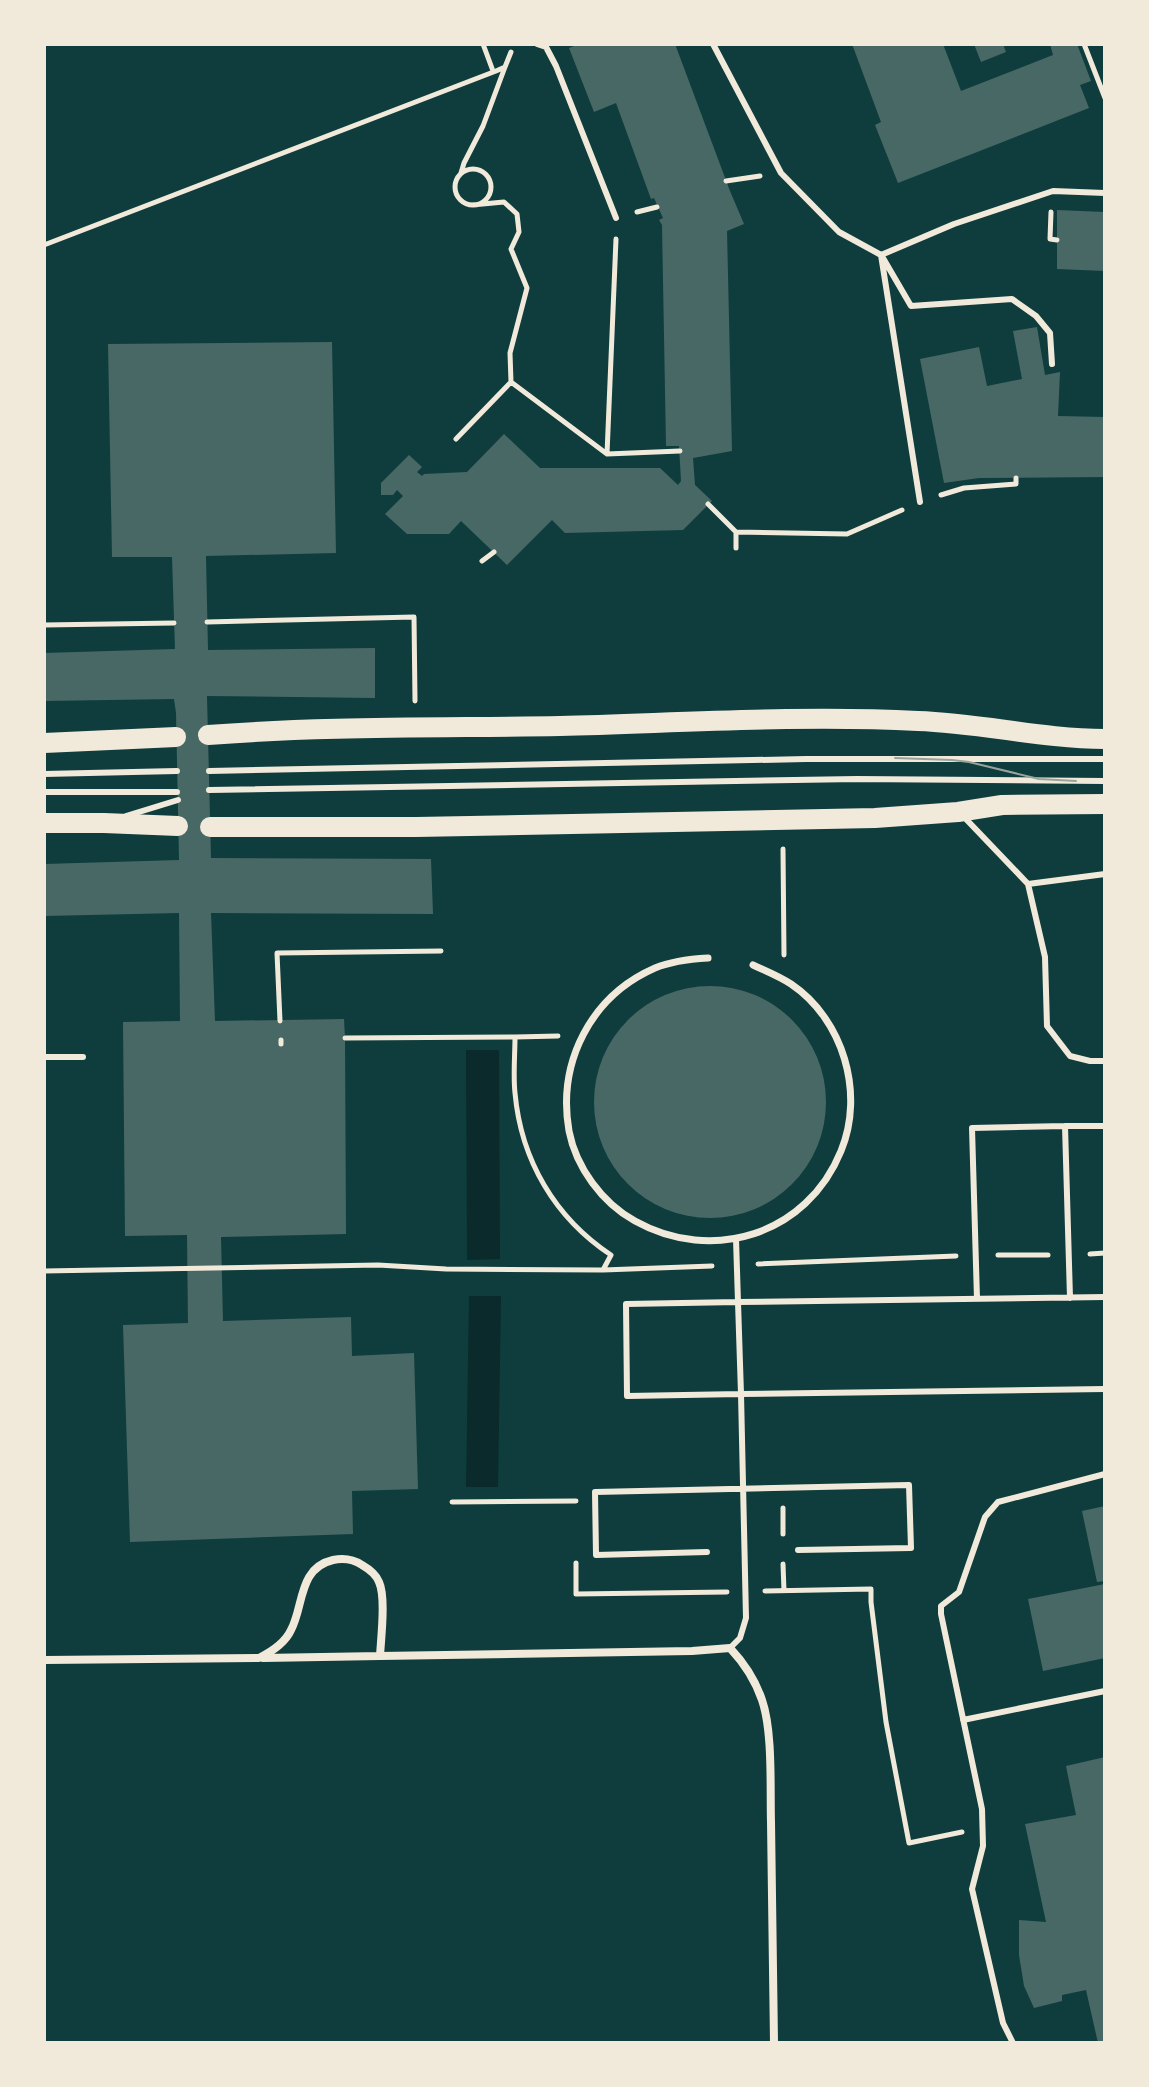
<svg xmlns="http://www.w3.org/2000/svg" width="1149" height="2087" viewBox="0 0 1149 2087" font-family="'Roboto Serif',serif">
	<rect width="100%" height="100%" fill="#0f3d3e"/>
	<path fill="#0a2a2b" d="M466 1050H499L500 1259 467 1260Z
		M469 1296H501L498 1487H466Z"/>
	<path fill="#486865" d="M579 44H675L730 191 744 224 727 231 732 451 693 458 695 485 712 501 683 530 565 533 552 520 507 565 461 521 449 534H407L385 514 403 496 397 490 393 495H381V483L409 455 422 467 417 472 422 476 424 474 467 472 504 434 540 468H660L678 485 681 481 679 446H666L662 225 659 220 663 218 654 198 651 199 616 103 594 112 569 48Z
		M852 44H943L961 91 1053 55 1050 44H1077L1091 81 1080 85 1089 108 898 183 875 125 881 122Z
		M974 44H1003L1006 52 981 62Z
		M1057 210 1105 212V271L1057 269Z
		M1037 327 1045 375 1060 372 1058 416 1105 417V477L979 478 944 483 920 359 979 347 987 386 1022 379 1013 331Z
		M332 342 336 553 206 556 208 650 375 648V698L207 696 211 858 431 859 433 914 211 913 215 1021 344 1019 345 1038 346 1234 221 1237 223 1321 351 1317 352 1356 414 1353 418 1489 352 1491 353 1534 130 1542 123 1325 188 1323 187 1235 125 1236 123 1022 180 1021 179 913 44 916V864L179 860 176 713 174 699 44 701V653L175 649 172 557H112L108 344Z
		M594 1102a116 116 0 1 1 232 0a116 116 0 1 1-232 0Z
		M1105 1506V1581L1097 1582 1082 1511Z
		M1105 1584V1658L1043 1671 1028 1599Z
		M1105 1757V2043H1098L1086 1990 1062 1995V2001L1034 2008 1024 1986 1019 1955V1920L1046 1922 1025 1824 1076 1815 1066 1766Z"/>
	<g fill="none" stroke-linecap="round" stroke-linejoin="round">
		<path stroke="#f1e9da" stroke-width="5" d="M483 44 493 71
			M1084 44 1105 98
			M455 187a18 18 0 1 1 36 0a18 18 0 1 1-36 0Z
			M461 173 464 163 483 126 505 67
			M726 181 760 176
			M637 212 657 207
			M1051 212 1050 239 1057 240
			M44 245 496 71 505 67 511 52
			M511 382 607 454 680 451
			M456 439 511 382 510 353 527 288 511 249 519 232 517 214 504 202 472 205
			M607 454 616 239
			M941 495 964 488 1016 484V478
			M708 504 736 532V548
			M736 532 847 534 902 510
			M482 561 494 552
			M207 622 414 617 415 701
			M44 625 174 623
			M783 849 784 955
			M280 1021 277 953 441 951
			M515 1037 558 1036
			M345 1038 515 1037C515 1055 513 1075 515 1093 521 1160 555 1218 611 1255L603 1270 712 1266
			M281 1044V1040
			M1090 1254 1105 1253
			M998 1255H1048
			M758 1264 956 1256
			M44 1271 378 1265 446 1269 603 1270
			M452 1502 576 1501
			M783 1508V1534
			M576 1563V1594L727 1592
			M783 1564 784 1591
			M765 1591 871 1589V1602L886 1722 909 1843 962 1832"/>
		<path stroke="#f1e9da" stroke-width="6" d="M537 44 546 47 556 66 616 218
			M713 44 781 173 839 232 881 255
			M881 255 920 502
			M881 255 954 224 1053 191 1105 193
			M883 258 911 306 1012 299 1036 316 1050 333 1052 364
			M209 771 806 759H1105
			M44 774 177 771
			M209 790 857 779 1105 781
			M44 792H177
			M126 816 178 800
			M964 817 1028 884 1045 957 1047 1026 1070 1056 1090 1061H1105
			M1028 884 1105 874
			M44 1057H83
			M1105 1297 738 1302 741 1394 1105 1389
			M1070 1298 1065 1126H1105
			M977 1299 972 1128 1065 1126
			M707 1552 596 1555 595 1492 909 1485 911 1548 798 1550
			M730 1648 740 1638 746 1618 741 1394 627 1396 626 1304 738 1302 736 1239
			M963 1720 1105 1691
			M1013 2043 1003 2023 972 1889 983 1846 982 1809 941 1614V1606L959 1592 985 1517 998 1502 1105 1474"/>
		<path stroke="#f1e9da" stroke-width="7" d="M708 958C690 959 672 961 655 968 591 996 557 1062 569 1131 576 1167 602 1203 635 1221 712 1264 807 1235 841 1151 865 1093 843 1019 791 984 779 976 766 971 753 965"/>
		<path stroke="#f1e9da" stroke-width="8" d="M263 1658 380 1656
			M44 1660 259 1658C271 1652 285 1643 291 1630 304 1606 298 1568 333 1560 343 1558 353 1559 362 1565 369 1569 376 1574 379 1582 386 1597 381 1638 380 1656L692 1651 730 1648C744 1663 756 1682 762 1700 773 1732 770 1788 771 1822 772 1896 773 1969 774 2043"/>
		<path stroke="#f1e9da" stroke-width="20" d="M208 735C325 726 443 728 560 726 679 723 799 715 918 721 981 723 1042 739 1105 739
			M44 743 176 737
			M44 823H104L178 826
			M210 827H416L875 818 958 812 1002 805 1105 804"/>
		<path stroke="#97a49c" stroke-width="2" d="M895 758 952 760 969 762 1039 779 1076 781"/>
	</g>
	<rect width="1149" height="2087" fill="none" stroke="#f1e9da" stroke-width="92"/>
</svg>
